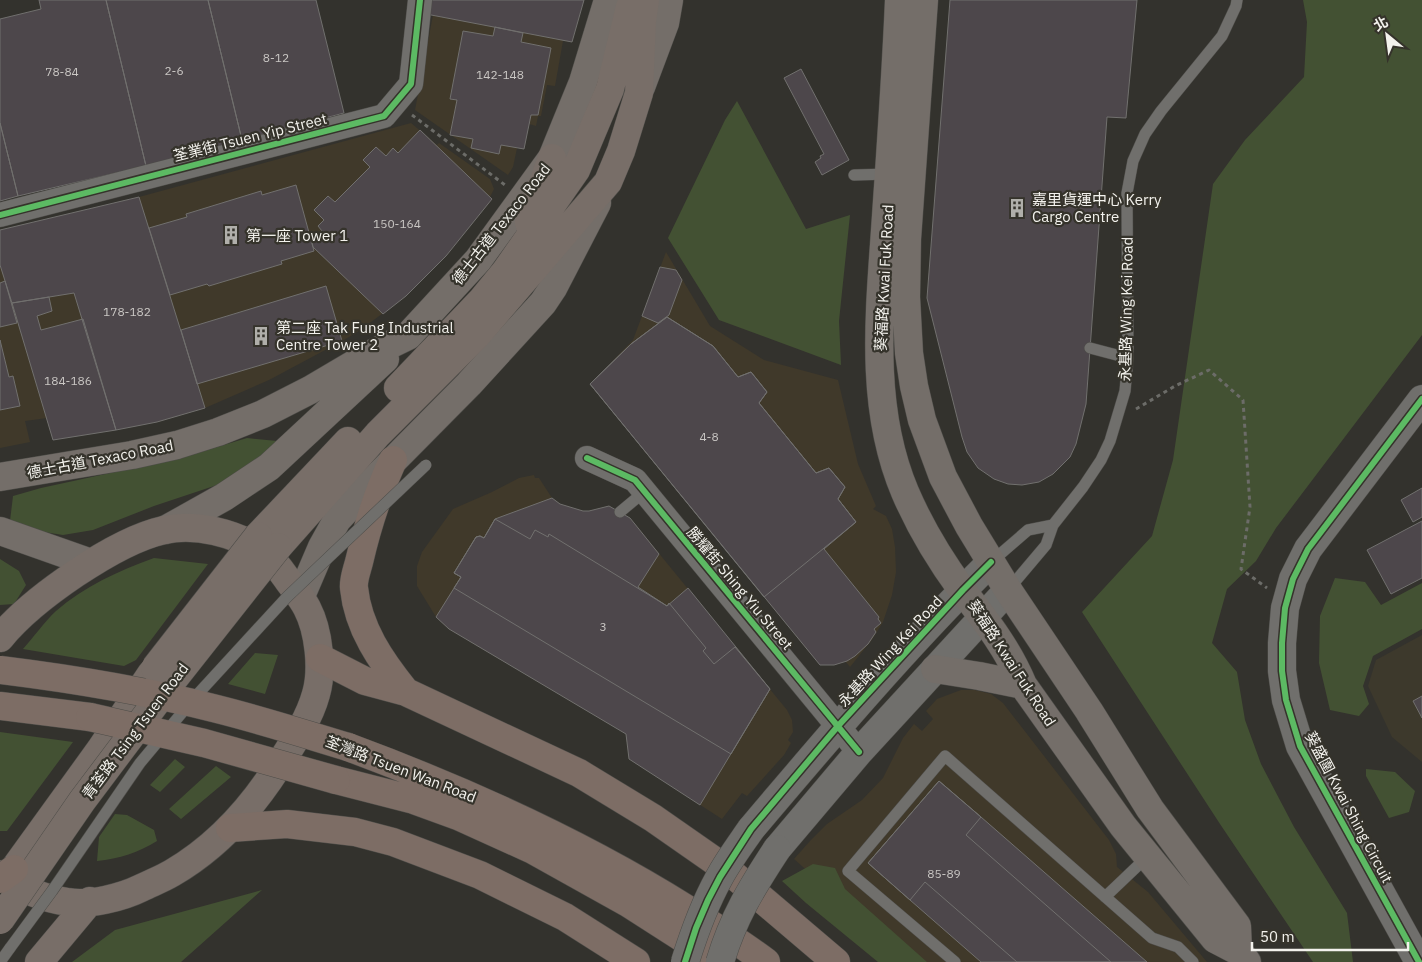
<svg xmlns="http://www.w3.org/2000/svg" width="1422" height="962" viewBox="0 0 1422 962" font-family="'IBM Plex Sans','Noto Sans TC',sans-serif">
	<rect width="100%" height="100%" fill="#33322d"/>
	<path fill="#3d392c" d="M1422 635V762L1392 737 1368 686 1376 660Z"/>
	<path fill="#40392a" d="M584 0 572 42 563 41 555 86 547 85 541 116H538L536 126 529 124 524 149 517 148 513 167 508 175 415 110 433 15Z
		M411 123 437 145 439 143 490 179 494 189 490 197 492 199 446 256 406 296 359 331 342 341 269 380 205 408 158 422 47 418 25 421 30 442 0 448V230L139 197Z
		M666 252 710 326 764 360 838 380 858 464 876 506 873 509 886 516 892 529 895 547 896 572 892 595 883 622 871 641 850 667 845 661 834 665H820L592 382 633 340Z
		M534 475 535 478H539L552 498 560 504 583 511H589L609 506 630 518 787 710 792 720 793 732 788 740 791 743 784 755 747 796 742 793 722 819 629 759 626 734 449 629 436 617 417 586V566L422 552 453 509 492 492 519 478Z
		M961 690H975L991 694 1003 703 1109 840 1116 854 1117 867 1148 892 1207 962H910L794 859 810 841 827 824 862 800 883 778 903 738 914 724 922 731 933 719 926 711 937 699Z"/>
	<path fill="#435133" d="M1303 0H1422V335L1276 528 1256 561 1227 589 1212 643 1237 672 1245 720 1261 764 1294 827 1347 913 1353 962H1313L1220 824 1082 612 1152 536 1173 460 1213 184 1245 140 1304 77 1307 22Z
		M737 101 806 229 850 215 839 321 841 365 719 320 668 238 725 120Z
		M247 438 277 441 258 464 226 482 154 506 93 530 63 535 44 532 10 521 13 496 41 488 184 457Z
		M154 558 208 564 136 660 124 666 23 649C34 637 44 622 56 611 85 586 118 571 154 558Z
		M0 559 19 571 26 585 14 604 0 605Z
		M1335 578 1365 582 1381 605 1422 583V629L1373 656 1363 686 1369 704 1359 716 1330 710 1319 663 1320 616Z
		M255 653 278 655 265 694 228 684Z
		M0 732 73 742 7 831H0Z
		M175 759 185 767 160 792 150 785Z
		M216 766 231 777 181 819 169 809Z
		M1366 769 1395 772 1415 791 1409 812 1389 818 1366 776Z
		M115 814 127 815 154 830 157 841C139 852 119 859 97 861L99 837Z
		M813 864 835 868 845 889 927 962H878L806 903 782 881Z
		M262 890 181 962H72L115 930Z"/>
	<path fill="#4d474b" stroke="#71706e" d="M39 0H106L146 166 18 196 0 123V19L41 9Z
		M106 0H208L242 140 146 166Z
		M208 0H316L344 113 242 140Z
		M428 0H584L572 42 426 14Z
		M950 0H1137L1126 118 1107 117 1086 404 1076 444 1070 457 1053 474 1039 482 1022 485 1008 484 994 479 978 468 967 452 962 437 927 298Z
		M495 27 523 33 521 42 551 48 538 115H531L524 149 501 145 499 154 471 148 473 139 450 135 457 100 450 99 463 31 493 36Z
		M801 69 849 160 822 175 815 162 821 158 820 156 824 154 784 78Z
		M0 123 18 196 0 201Z
		M420 130 492 199 446 256 406 296 383 314 313 247 312 242 322 231 318 226 324 220 314 210 328 196 335 202 370 167 363 160 376 147 386 156 393 148 398 153Z
		M296 185 314 251 281 261 282 264 209 286 207 284 170 295 149 228 187 217 186 214 261 191 262 195Z
		M139 197 205 408 157 422 116 430 74 293 12 303 0 265V230Z
		M660 267 676 270 682 280 669 315 658 323 642 316Z
		M5 281 17 323 0 327V283Z
		M326 286 342 341 197 384 181 330Z
		M49 297 52 311 37 316 41 330 83 319 116 430 53 440 12 303Z
		M667 317 713 346 738 377 751 372 767 392 759 403 816 473 829 468 845 487 838 499 856 522 764 597 590 384 631 344Z
		M667 317 713 346 738 377 751 372 767 392 759 403 816 473 829 468 845 487 838 499 856 522 824 549 879 617 878 619 881 623 874 629 876 632 868 644 855 656 847 661 834 665H820L590 384 631 344Z
		M0 340 9 377 13 376 20 406 0 410Z
		M1422 488V517L1413 522 1401 500Z
		M552 498 560 504 583 511H589L609 506 630 518 659 554 638 587 667 606 688 588 770 689 700 805 629 759 626 734 449 629 436 617 461 577 454 573 476 537 480 536 484 538 495 519Z
		M495 519 530 539 535 530 548 537 549 534 667 606 669 603 706 648 703 651 714 664 735 647 770 689 731 754 454 588 461 577 454 573 476 537 480 536 484 538Z
		M1422 521V578L1391 594 1367 550Z
		M1422 696V718L1413 701Z
		M939 781 981 817 966 835 1111 962H1017L925 882 910 900 868 863Z
		M939 781 981 817 1147 962H981L910 900 868 863Z"/>
	<g fill="none" stroke-linecap="round" stroke-linejoin="round">
		<g stroke="#4e4d49" stroke-width="12">
			<path id="service" d="M854 175 889 174
				M1090 348 1128 358
				M620 512 644 492
				M991 562 1028 530 1053 525
				M1008 590 1046 545 1053 525 1083 487 1101 460 1110 441 1125 391 1128 358 1127 193 1133 161 1145 134 1161 111 1222 36 1236 6 1237 0
				M1105 897 1147 857
				M0 962 10 948
				M955 962 848 871 945 756 1152 938 1178 947 1193 962"/>
		</g>
		<g stroke="#4e4d49" stroke-width="25">
			<path id="minor" d="M0 215 384 116 411 84 420 0
				M587 458 635 480 859 752"/>
		</g>
		<g stroke="#4e4d49" stroke-width="29">
			<path id="tertiary" d="M751 829C828 738 906 646 991 562
				M777 849 859 752 1008 590
				M1419 962 1300 746 1286 700 1282 671V643L1285 608 1293 579 1308 549 1422 399"/>
		</g>
		<g stroke="#4e4d49" stroke-width="29">
			<path id="secondary" d="M899 0C896 72 891 144 886 216 880 308 868 405 905 492 920 527 940 560 962 590 986 621 1008 649 1023 685L1123 826 1215 939 1238 951 1247 962
				M924 0 907 239 906 297 909 353 914 386 922 420 943 477 969 526 1008 590 1089 711 1150 809 1237 926 1238 951
				M641 87 665 23 669 0
				M0 477 132 455 177 445 218 432 263 414 310 390 371 354 408 336 478 260 552 158 583 82 608 0
				M165 530 224 497 269 467 385 359
				M0 531 91 563
				M301 596 322 547 337 520 374 480 469 384 543 303 553 288 597 203
				M935 669 979 676 1023 685"/>
		</g>
		<g stroke="#4e4d49" stroke-width="29">
			<path id="primary" d="M529 223 552 158
				M398 388 482 300 505 272 576 170 610 89 630 7
				M258 536 348 441
				M278 547 378 434 477 335 608 182 621 151 639 93 642 21 645 0
				M0 638C32 599 115 541 164 530 196 523 234 533 261 550 271 557 280 569 287 579 294 589 302 598 307 608 319 631 323 670 316 694 309 720 291 746 277 768 250 810 215 848 172 873 162 879 151 883 141 888 123 897 88 906 68 902 46 899 20 890 4 874
				M14 869 100 750 151 674
				M39 962 90 901"/>
		</g>
		<g stroke="#4e4d49" stroke-width="29">
			<path id="motorway" d="M393 460C378 493 367 527 359 562 357 570 353 580 354 588 358 628 381 661 406 692
				M320 658 365 681 406 692 579 773 653 818 729 871 836 962
				M0 706 90 717
				M348 747C467 791 580 842 687 909 714 926 741 943 766 962
				M336 780 414 800 458 816 533 850 628 903 720 962
				M230 828 287 824 355 832 393 842 480 875 565 917 636 962"/>
		</g>
		<path stroke="#6c6c68" stroke-width="3" stroke-dasharray="4 4" stroke-linecap="butt" d="M412 115 505 185
			M1136 409 1175 386 1209 370 1243 400 1250 507 1241 569 1267 588"/>
		<use href="#service" stroke="#706f6c" stroke-width="11"/>
		<use href="#minor" stroke="#706f6c" stroke-width="24"/>
		<use href="#tertiary" stroke="#706f6c" stroke-width="28"/>
		<use href="#secondary" stroke="#746e69" stroke-width="28"/>
		<use href="#primary" stroke="#786e68" stroke-width="28"/>
		<use href="#motorway" stroke="#7d6d65" stroke-width="28"/>
		<g stroke="#4e4d49" stroke-width="12" stroke-linecap="butt">
			<path id="service-bridge" d="M10 948 52 891 140 763 196 696 287 597 426 465"/>
		</g>
		<g stroke="#4e4d49" stroke-width="29" stroke-linecap="butt">
			<path id="tertiary-bridge" d="M685 962C694 933 704 905 719 878 728 861 740 845 751 829
				M720 962C733 918 752 887 777 849"/>
		</g>
		<g stroke="#4e4d49" stroke-width="29" stroke-linecap="butt">
			<path id="primary-bridge" d="M155 668 258 536
				M0 920 82 801 173 680 278 547"/>
		</g>
		<g stroke="#4e4d49" stroke-width="29" stroke-linecap="butt">
			<path id="motorway-bridge" d="M0 670C73 679 146 691 217 709 261 720 305 734 348 747
				M90 717 204 743 336 780
				M0 879 14 869"/>
		</g>
		<use href="#service-bridge" stroke="#706f6c" stroke-width="11"/>
		<use href="#tertiary-bridge" stroke="#706f6c" stroke-width="28"/>
		<use href="#primary-bridge" stroke="#786e68" stroke-width="28"/>
		<use href="#motorway-bridge" stroke="#7d6d65" stroke-width="28"/>
		<g stroke="#35332b" stroke-width="9">
			<path id="cycleway" d="M0 215 384 116 411 84 420 0
				M587 458 635 480 859 752
				M685 962 696 928 708 900 720 877 751 829 838 726 963 590 991 562
				M1419 962 1300 746 1286 700 1282 671V643L1285 608 1293 579 1308 549 1422 399"/>
		</g>
		<use href="#cycleway" stroke="#5cba63" stroke-width="6"/>
	</g>
	<defs>
		<g id="building-bare" transform="scale(1.5)"><path d="M-4-6H4V6H1V3H-1V6H-4ZM-2.5-4.3h1.7v1.8h-1.7ZM.8-4.3h1.7v1.8H.8ZM-2.5-1h1.7V.8h-1.7ZM.8-1h1.7V.8H.8Z" fill="#b0afaa" stroke="#35332b" stroke-width="2.5" paint-order="stroke"/></g>
	</defs>
	<g fill-rule="evenodd">
		<use href="#building-bare" x="1017" y="208"/>
		<use href="#building-bare" x="231" y="235"/>
		<use href="#building-bare" x="261" y="336"/>
	</g>
	<g text-anchor="middle" dominant-baseline="central" stroke-width="4.5" stroke-linejoin="round" paint-order="stroke">
		<g font-size="12" fill="#cac7c4">
			<text x="276" y="57">8-12</text>
			<text x="174" y="70">2-6</text>
			<text x="62" y="71">78-84</text>
			<text x="500" y="74">142-148</text>
			<text x="397" y="223">150-164</text>
			<text x="127" y="311">178-182</text>
			<text x="68" y="380">184-186</text>
			<text x="709" y="436">4-8</text>
			<text x="603" y="626">3</text>
			<text x="944" y="873">85-89</text>
		</g>
		<g font-size="15" fill="#f3f2ed" stroke="#35332b">
			<text transform="translate(250 137) rotate(-14)">荃業街 Tsuen Yip Street</text>
			<text transform="translate(501 224) rotate(-52)">德士古道 Texaco Road</text>
			<text transform="translate(884 278) rotate(-87)">葵福路 Kwai Fuk Road</text>
			<text transform="translate(1126 309) rotate(-89)">永基路 Wing Kei Road</text>
			<text transform="translate(100 459) rotate(-11)">德士古道 Texaco Road</text>
			<text transform="translate(740 588) rotate(50)">勝耀街 Shing Yiu Street</text>
			<text transform="translate(890 651) rotate(-47)">永基路 Wing Kei Road</text>
			<text transform="translate(1012 663) rotate(57)">葵福路 Kwai Fuk Road</text>
			<text transform="translate(135 731) rotate(-53)">青荃路 Tsing Tsuen Road</text>
			<text transform="translate(401 769) rotate(21)">荃灣路 Tsuen Wan Road</text>
			<text transform="translate(1349 807) rotate(62)">葵盛圍 Kwai Shing Circuit</text>
		</g>
		<g font-size="15" fill="#f3f2ed" stroke="#35332b" text-anchor="start">
			<text x="1032" y="199">嘉里貨運中心 Kerry<tspan x="1032" dy="17">Cargo Centre</tspan></text>
			<text x="246" y="235">第一座 Tower 1</text>
			<text x="276" y="327">第二座 Tak Fung Industrial<tspan x="276" dy="17">Centre Tower 2</tspan></text>
		</g>
	</g>
	<g transform="translate(1387 35) rotate(331)" stroke="#35332b" stroke-width="4" paint-order="stroke">
	<path d="M0-4L9 19L0 12L-9 19Z" fill="#f3f2ed"/>
	<text y="-8" font-size="14" font-weight="bold" text-anchor="middle" fill="#f3f2ed">北</text>
	</g>
	<path d="M1252 942v8h156v-8" fill="none" stroke="#f3f2ed" stroke-width="2.5"/>
	<text x="1260" y="942" font-size="15" fill="#f3f2ed" stroke="#35332b" stroke-width="4" paint-order="stroke">50 m</text>
</svg>
